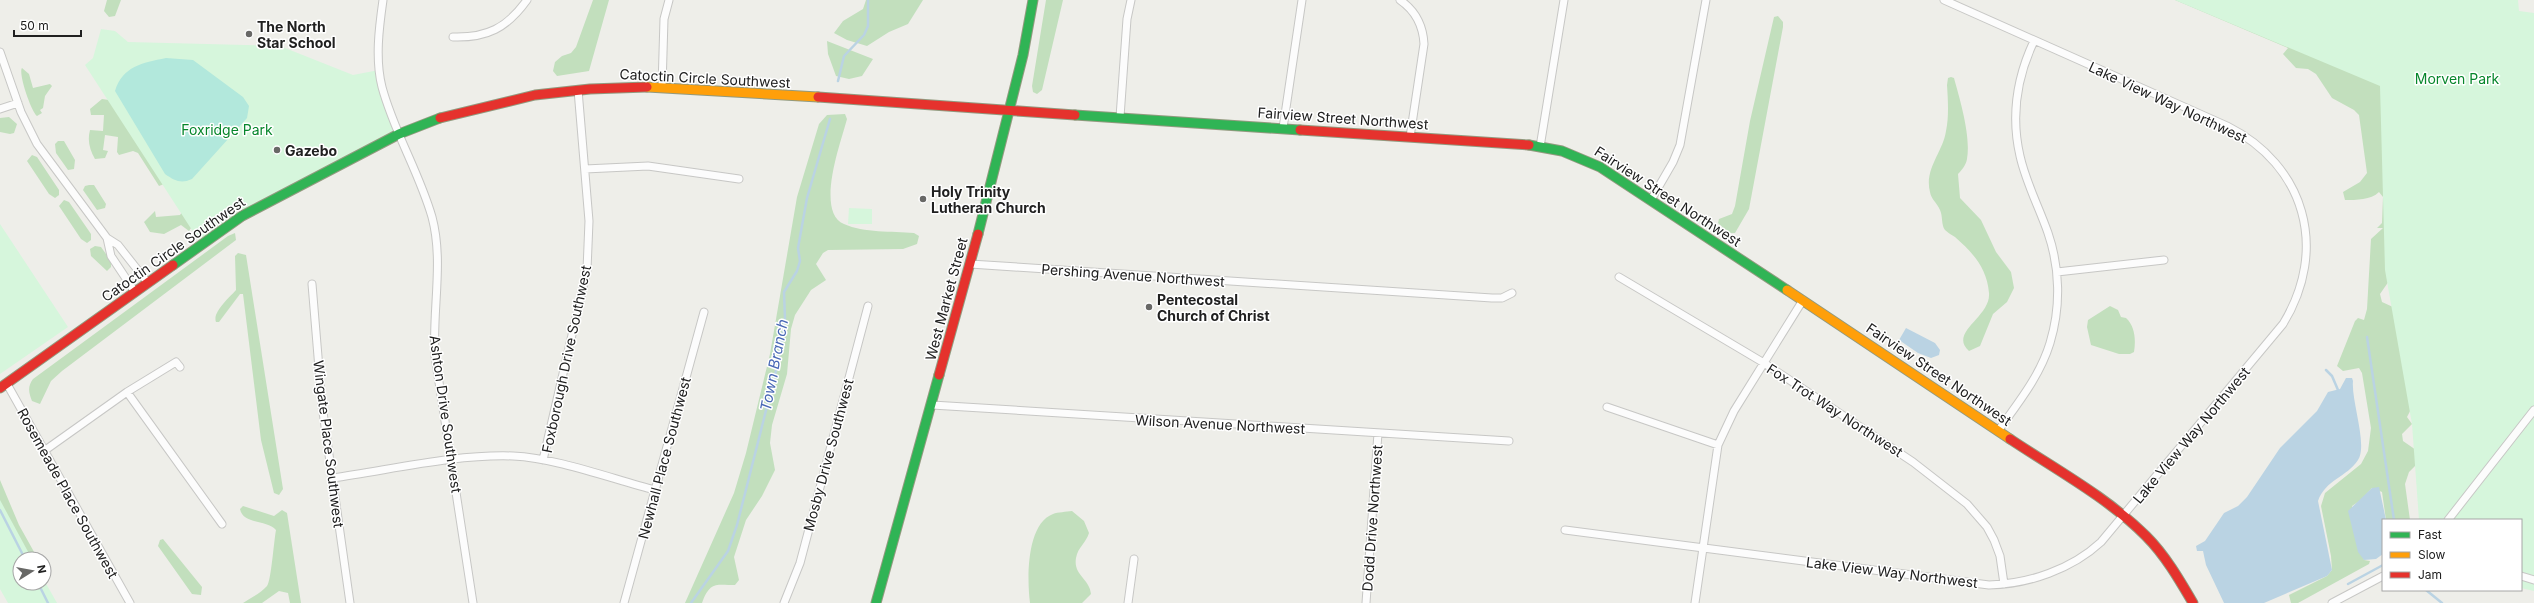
<svg xmlns="http://www.w3.org/2000/svg" width="2534" height="603" viewBox="0 0 2534 603" font-family="Inter,sans-serif">
	<rect width="100%" height="100%" fill="#eeeee9"/>
	<path fill="#c2dfbd" d="M107 0H121L115 16 109 17 104 11Z
		M593 0H609L589 71 557 76 553 71 555 62 562 56 571 53 576 47Z
		M866 0H923L908 24 889 32 867 46 847 40 834 33 843 21 863 9Z
		M1046 0H1063L1042 90 1037 94 1033 92 1032 86Z
		M2175 0H2391L2389 281 2380 294 2382 302 2393 307 2428 376 2407 417 2412 424 2402 434 2403 441 2416 450 2417 458 2415 466 2409 472 2405 484 2410 520H2386L2382 492 2372 488 2361 500 2352 506 2364 560 2370 561 2369 564 2298 603H2291L2289 595 2327 576 2332 570 2331 556 2321 506 2325 493 2361 464 2368 451 2371 428 2362 373 2359 368 2343 371 2337 366 2355 321 2358 318 2364 320 2367 309 2371 239 2383 228H2377L2382 223 2383 197 2379 192C2371 200 2356 200 2345 200L2343 192 2360 182 2367 173 2359 115 2354 110 2332 98 2316 74 2308 69 2296 68 2283 54 2288 48Z
		M1778 16 1783 22V27L1749 209 1735 233H1729L1718 223 1719 219 1732 214 1735 206 1750 121 1774 17Z
		M827 41 873 59 862 76 849 79 836 76 828 54Z
		M22 68 29 74 33 88 50 84 52 86 45 96 43 108 40 110 42 113 37 116C31 111 18 73 22 68Z
		M1951 77 1954 78C1960 100 1971 136 1967 159 1966 165 1962 170 1958 174L1960 198 1981 220 1996 252 2011 272 2014 288 2007 302 1993 314 1980 346 1969 351C1948 332 1991 317 1989 293 1987 268 1973 253 1955 237 1952 235 1948 233 1945 230 1941 225 1943 216 1940 210 1937 203 1931 199 1930 192 1924 169 1943 152 1946 131 1949 117 1948 100 1947 85L1948 78Z
		M102 99 109 100 164 184 159 186 138 153 133 151 119 155 117 152 118 137 105 135 103 150 108 151 105 158 95 159C90 150 87 141 90 130L103 131 104 115H91L90 109Z
		M845 114 847 119C841 142 815 212 844 224 864 233 892 231 914 233L919 236 917 244 903 249 828 250 823 253 816 264 826 280 811 290 795 315 791 329 787 374 772 425 770 443 775 470 762 496 746 520 734 557 739 580 735 585C716 585 710 581 702 603H685L734 493 746 453 770 354 797 197 819 124 827 115Z
		M9 117 17 124 14 133 10 134 0 132V118Z
		M58 141H64L75 160 74 169 68 170 56 153 55 144Z
		M32 155 37 157 59 190V195L55 198 49 194 27 161Z
		M89 185H94L106 204 105 208 97 210 83 190 85 186Z
		M64 200 69 202 91 234V240L87 243 81 239 59 206Z
		M155 211 156 217 180 215 182 212 193 225 189 231 181 225 164 234 150 232 144 222Z
		M235 233 236 240 62 371 51 381 40 404 32 401C29 393 27 387 33 379L228 236Z
		M95 246 101 247 111 261V267L107 271 91 256 90 249Z
		M238 253 246 255 283 489 279 495 274 493 261 440 243 294H240L219 322H216C212 312 230 297 236 290L235 256Z
		M2110 306 2118 310 2121 317 2126 318C2135 326 2136 340 2134 352L2130 354H2119L2091 345 2087 327 2088 320Z
		M0 480 19 525 38 559H20L0 538Z
		M243 506 274 516 282 510 287 513 301 603H290L288 593 279 591 262 603H243C251 598 261 593 267 586 271 582 274 540 276 530 267 519 243 525 240 509Z
		M1072 511 1084 521 1089 533C1086 543 1078 547 1076 558 1073 575 1090 579 1091 594L1082 603H1030C1027 580 1026 524 1053 514 1058 512 1066 512 1072 511Z
		M163 539 202 587 201 595 192 594 158 546 160 540Z"/>
	<path fill="#d6f6dc" d="M2175 0H2518L2519 11 2534 13V591L2521 588V520H2419L2412 424 2385 270 2380 86Z
		M101 29 115 31 128 42 280 46 353 75 379 70 399 134 201 244 85 65 93 58Z
		M849 208 872 209V224H848Z
		M0 224 68 327 0 374Z
		M0 500 32 559H20V583H44V580L57 603H8L0 589Z"/>
	<path fill="#b2e8dc" d="M166 58 193 60 243 97 249 106 247 118 192 179C181 184 175 181 165 174L115 91C123 66 142 63 166 58Z"/>
	<path fill="#bad3e3" d="M1906 328 1935 343 1940 350 1939 355 1931 358 1918 353 1899 340Z
		M2346 378H2352L2353 381C2351 401 2368 445 2358 460 2347 477 2325 480 2318 501L2332 570 2327 576 2264 603H2224L2206 565 2203 551H2197L2196 546 2205 541 2224 513 2238 506 2247 497 2280 448 2317 411 2328 392 2340 389Z
		M2379 487 2386 520H2383V554L2376 559 2364 560 2358 552 2348 511 2372 488Z"/>
	<g fill="none" stroke-linecap="round" stroke-linejoin="round">
		<path stroke="#bad3e3" stroke-width="2.5" d="M838 81 844 56 864 35 868 26V0
			M2367 337 2394 520
			M2326 370 2332 376 2338 390
			M0 510 25 559
			M38 583 48 603
			M2348 584 2383 565
			M2426 590 2442 603
			M691 603 728 551 737 525 778 363 785 319 784 292 797 271 800 261 798 248 807 198 830 119"/>
		<g stroke="#c7c7c5" stroke-width="9">
			<path id="street" d="M383 0C379 28 375 59 382 87 394 132 419 172 432 217 444 262 432 310 435 356L473 603
				M1400 0C1416 11 1423 25 1424 44L1410 137
				M453 37C487 38 507 28 527 0
				M0 52 21 112 37 144 107 238 111 256 135 292
				M662 87 664 19 669 0
				M0 109 18 103
				M1120 117 1127 19 1131 0
				M1283 128 1302 0
				M1540 147 1564 0
				M585 169 648 166 739 179
				M1651 200 1673 162 1680 145 1706 0
				M107 238 118 245 148 283
				M970 264 1492 298H1502L1512 293
				M2057 272 2164 260
				M1619 277 1764 363 1913 462 1967 504 1987 527 1994 540 2000 556 2004 584
				M312 284 322 405 350 603
				M7 384 130 603
				M127 392 222 524
				M932 405 1509 441
				M1607 407 1718 445
				M1998 431C2018 403 2040 376 2050 343 2061 307 2060 268 2048 233 2039 207 2026 183 2020 156 2011 117 2017 77 2034 41
				M44 451 127 392 176 362 180 367
				M543 460 587 270 589 221 578 90
				M332 478C390 470 455 454 513 456 557 458 612 479 655 490
				M2448 520 2534 410
				M1565 530 1989 585C2029 584 2072 569 2101 542L2283 324C2329 249 2305 165 2227 126L1944 0
				M2521 576 2534 580
				M624 603 704 312
				M784 603 800 563 868 306
				M1128 603 1134 559
				M1366 603 1378 433
				M1695 603 1718 445 1734 411 1803 300
				M2332 603 2383 576"/>
		</g>
		<g stroke="#929a7f" stroke-width="11">
			<path id="fast" d="M1075 115 1300 130
				M1529 145 1562 151 1600 167 1787 290
				M978 234 1023 55 1033 0
				M173 265 242 216 399 134 440 118
				M876 603 939 375"/>
		</g>
		<g stroke="#929a7f" stroke-width="11">
			<path id="slow" d="M647 87 818 97
				M1787 290 2010 439"/>
		</g>
		<g stroke="#929a7f" stroke-width="11">
			<path id="jam" d="M818 97 1075 115
				M440 118 535 95 590 89 647 87
				M1300 130 1529 145
				M939 375 978 234
				M0 388 173 265
				M2010 439C2055 469 2107 497 2146 536 2165 555 2179 579 2193 603"/>
		</g>
		<use href="#street" stroke="#fcfcfc" stroke-width="7"/>
		<use href="#fast" stroke="#30b455" stroke-width="9"/>
		<use href="#slow" stroke="#ff9f0a" stroke-width="9"/>
		<use href="#jam" stroke="#e5322d" stroke-width="9"/>
	</g>
	<g fill="#686866" stroke="#fff" stroke-width="1.5">
		<circle cx="249" cy="34" r="4"/>
		<circle cx="277" cy="150" r="4"/>
		<circle cx="923" cy="199" r="4"/>
		<circle cx="1149" cy="307" r="4"/>
	</g>
	<g text-anchor="middle" dominant-baseline="central" stroke-width="3" stroke-linejoin="round" paint-order="stroke">
		<g font-size="14" font-weight="bold" fill="#202020" stroke="#fff" text-anchor="start">
			<text x="257" y="26">The North<tspan x="257" dy="16">Star School</tspan></text>
			<text x="285" y="150">Gazebo</text>
			<text x="931" y="191">Holy Trinity<tspan x="931" dy="16">Lutheran Church</tspan></text>
			<text x="1157" y="299">Pentecostal<tspan x="1157" dy="16">Church of Christ</tspan></text>
		</g>
		<g font-size="14" fill="#202020" stroke="#fff">
			<text transform="translate(705 78) rotate(3)">Catoctin Circle Southwest</text>
			<text transform="translate(2168 102) rotate(25)">Lake View Way Northwest</text>
			<text transform="translate(1343 118) rotate(4)">Fairview Street Northwest</text>
			<text transform="translate(1668 196) rotate(33)">Fairview Street Northwest</text>
			<text transform="translate(173 249) rotate(-35)">Catoctin Circle Southwest</text>
			<text transform="translate(1133 275) rotate(4)">Pershing Avenue Northwest</text>
			<text transform="translate(946 299) rotate(-75)">West Market Street</text>
			<text transform="translate(566 359) rotate(-78)">Foxborough Drive Southwest</text>
			<text transform="translate(1939 374) rotate(34)">Fairview Street Northwest</text>
			<text transform="translate(1835 410) rotate(33)">Fox Trot Way Northwest</text>
			<text transform="translate(446 414) rotate(82)">Ashton Drive Southwest</text>
			<text transform="translate(1220 424) rotate(3)">Wilson Avenue Northwest</text>
			<text transform="translate(2191 435) rotate(-50)">Lake View Way Northwest</text>
			<text transform="translate(329 444) rotate(83)">Wingate Place Southwest</text>
			<text transform="translate(828 455) rotate(-75)">Mosby Drive Southwest</text>
			<text transform="translate(664 458) rotate(-75)">Newhall Place Southwest</text>
			<text transform="translate(68 493) rotate(61)">Rosemeade Place Southwest</text>
			<text transform="translate(1372 518) rotate(-86)">Dodd Drive Northwest</text>
			<text transform="translate(1892 572) rotate(7)">Lake View Way Northwest</text>
		</g>
		<g font-size="14" fill="#06862b" stroke="#fff">
			<text x="2457" y="78">Morven Park</text>
			<text x="227" y="129">Foxridge Park</text>
		</g>
		<g font-size="15" font-style="italic" fill="#4767b5" stroke="#fff">
			<text transform="translate(774 365) rotate(-79)">Town Branch</text>
		</g>
	</g>
	<rect x="2382" y="519" width="140" height="72" fill="#ffffff" stroke="#a6a6a6"/>
	<rect x="2390" y="532" width="20" height="6" fill="#30b455" stroke="#a6a6a6"/>
	<text x="2418" y="539" font-size="12" fill="#202020">Fast</text>
	<rect x="2390" y="552" width="20" height="6" fill="#ff9f0a" stroke="#a6a6a6"/>
	<text x="2418" y="559" font-size="12" fill="#202020">Slow</text>
	<rect x="2390" y="572" width="20" height="6" fill="#e5322d" stroke="#a6a6a6"/>
	<text x="2418" y="579" font-size="12" fill="#202020">Jam</text>
	<g transform="translate(32 571) rotate(79)"><circle r="19" fill="#ffffff" stroke="#a6a6a6"/>
	<path d="M0-3L7 15L0 10L-7 15Z" fill="#686866"/>
	<text y="-6" font-size="11" font-weight="bold" text-anchor="middle" fill="#202020">N</text>
	</g>
	<path d="M14 30v6h67v-6" fill="none" stroke="#202020" stroke-width="2"/>
	<text x="20" y="30" font-size="12" fill="#202020" stroke="#ffffff" stroke-width="3" paint-order="stroke">50 m</text>
</svg>
